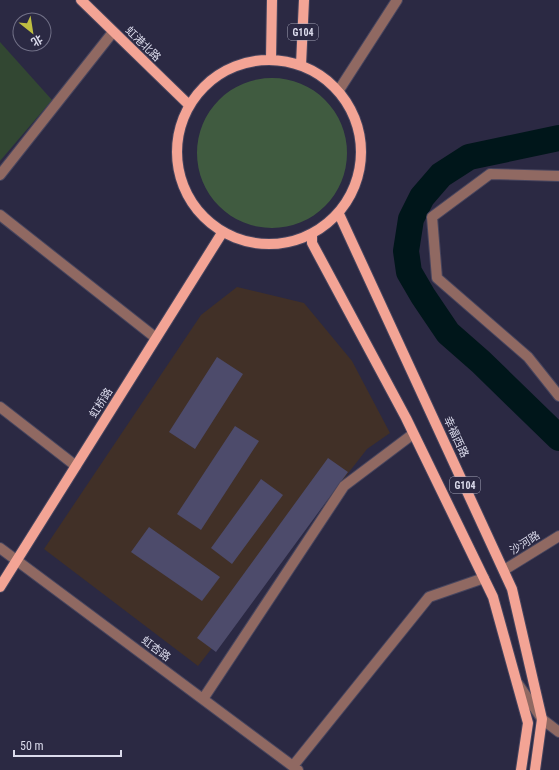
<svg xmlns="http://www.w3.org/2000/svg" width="559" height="770" viewBox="0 0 559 770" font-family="'Roboto Condensed','Noto Sans SC',sans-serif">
	<rect width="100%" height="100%" fill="#2b2943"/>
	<path fill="#413027" d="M237 287 304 303 352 361 390 433 367 449 198 666 44 549 201 315Z"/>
	<path fill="#324732" d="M0 42 52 100 0 161Z"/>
	<path fill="#405b40" d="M197 153a75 75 0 1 1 150 0a75 75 0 1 1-150 0Z"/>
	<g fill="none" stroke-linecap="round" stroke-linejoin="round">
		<path stroke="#00161a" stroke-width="26" d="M559 138 469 157 441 175 422 197 411 219 406 251 409 272 423 296 448 333 481 362 559 438"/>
	</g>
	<path fill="#4d4b6b" d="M217 357 243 374 195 449 169 432Z
		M235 426 259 441 201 530 177 514Z
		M328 458 348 472 216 652 197 638Z
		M261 479 283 495 232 564 211 548Z
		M149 527 220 577 202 601 131 552Z"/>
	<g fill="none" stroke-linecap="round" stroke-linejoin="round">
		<g stroke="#47455e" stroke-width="12">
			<path id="minor" d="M339 90 397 0
				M0 175 113 32
				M559 176 490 174 432 217 437 278 528 357 559 396
				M0 215 156 338
				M0 407 76 466
				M0 548 298 770
				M504 570 559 536
				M518 684 542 719 559 732
				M203 699 344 486 413 434
				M293 766 429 597 484 578"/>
		</g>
		<g stroke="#47455e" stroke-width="12">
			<path id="major" d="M81 0 189 105
				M271 59 272 0
				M177 152a92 92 0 1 1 184 0a92 92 0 1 1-184 0Z
				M301 65 304 0
				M339 214 512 589 542 719 535 770
				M312 235V243L406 418 493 597 528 723 521 770
				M0 587 222 233"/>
		</g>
		<use href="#minor" stroke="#906962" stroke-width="10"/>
		<use href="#major" stroke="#f3a495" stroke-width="10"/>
	</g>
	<g text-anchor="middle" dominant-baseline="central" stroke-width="3" stroke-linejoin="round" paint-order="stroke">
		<g fill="#2b2943" stroke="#a6a6b9" stroke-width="1">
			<rect x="288" y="24" width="30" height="16" rx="3"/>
			<rect x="450" y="477" width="30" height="16" rx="3"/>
		</g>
		<g font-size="10" font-weight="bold" fill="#dbdbec">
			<text x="303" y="32">G104</text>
			<text x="465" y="485">G104</text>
		</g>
		<g font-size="11" fill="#dbdbec" stroke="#2b2943">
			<text transform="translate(143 44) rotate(44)">虹港北路</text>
			<text transform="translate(101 403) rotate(-58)">虹桥路</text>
			<text transform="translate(456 437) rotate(65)">幸福西路</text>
			<text transform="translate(525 543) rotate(-32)">沙河路</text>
			<text transform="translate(156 649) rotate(37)">虹杏路</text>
		</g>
	</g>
	<g transform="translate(32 32) rotate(150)"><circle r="19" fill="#2b2943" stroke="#717087"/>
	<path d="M0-3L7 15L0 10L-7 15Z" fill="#bfbe41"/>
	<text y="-6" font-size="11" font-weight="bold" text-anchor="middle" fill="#dbdbec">北</text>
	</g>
	<path d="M14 750v6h107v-6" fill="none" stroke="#dbdbec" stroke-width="2"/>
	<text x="20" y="750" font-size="12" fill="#dbdbec" stroke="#2b2943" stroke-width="3" paint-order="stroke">50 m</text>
</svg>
